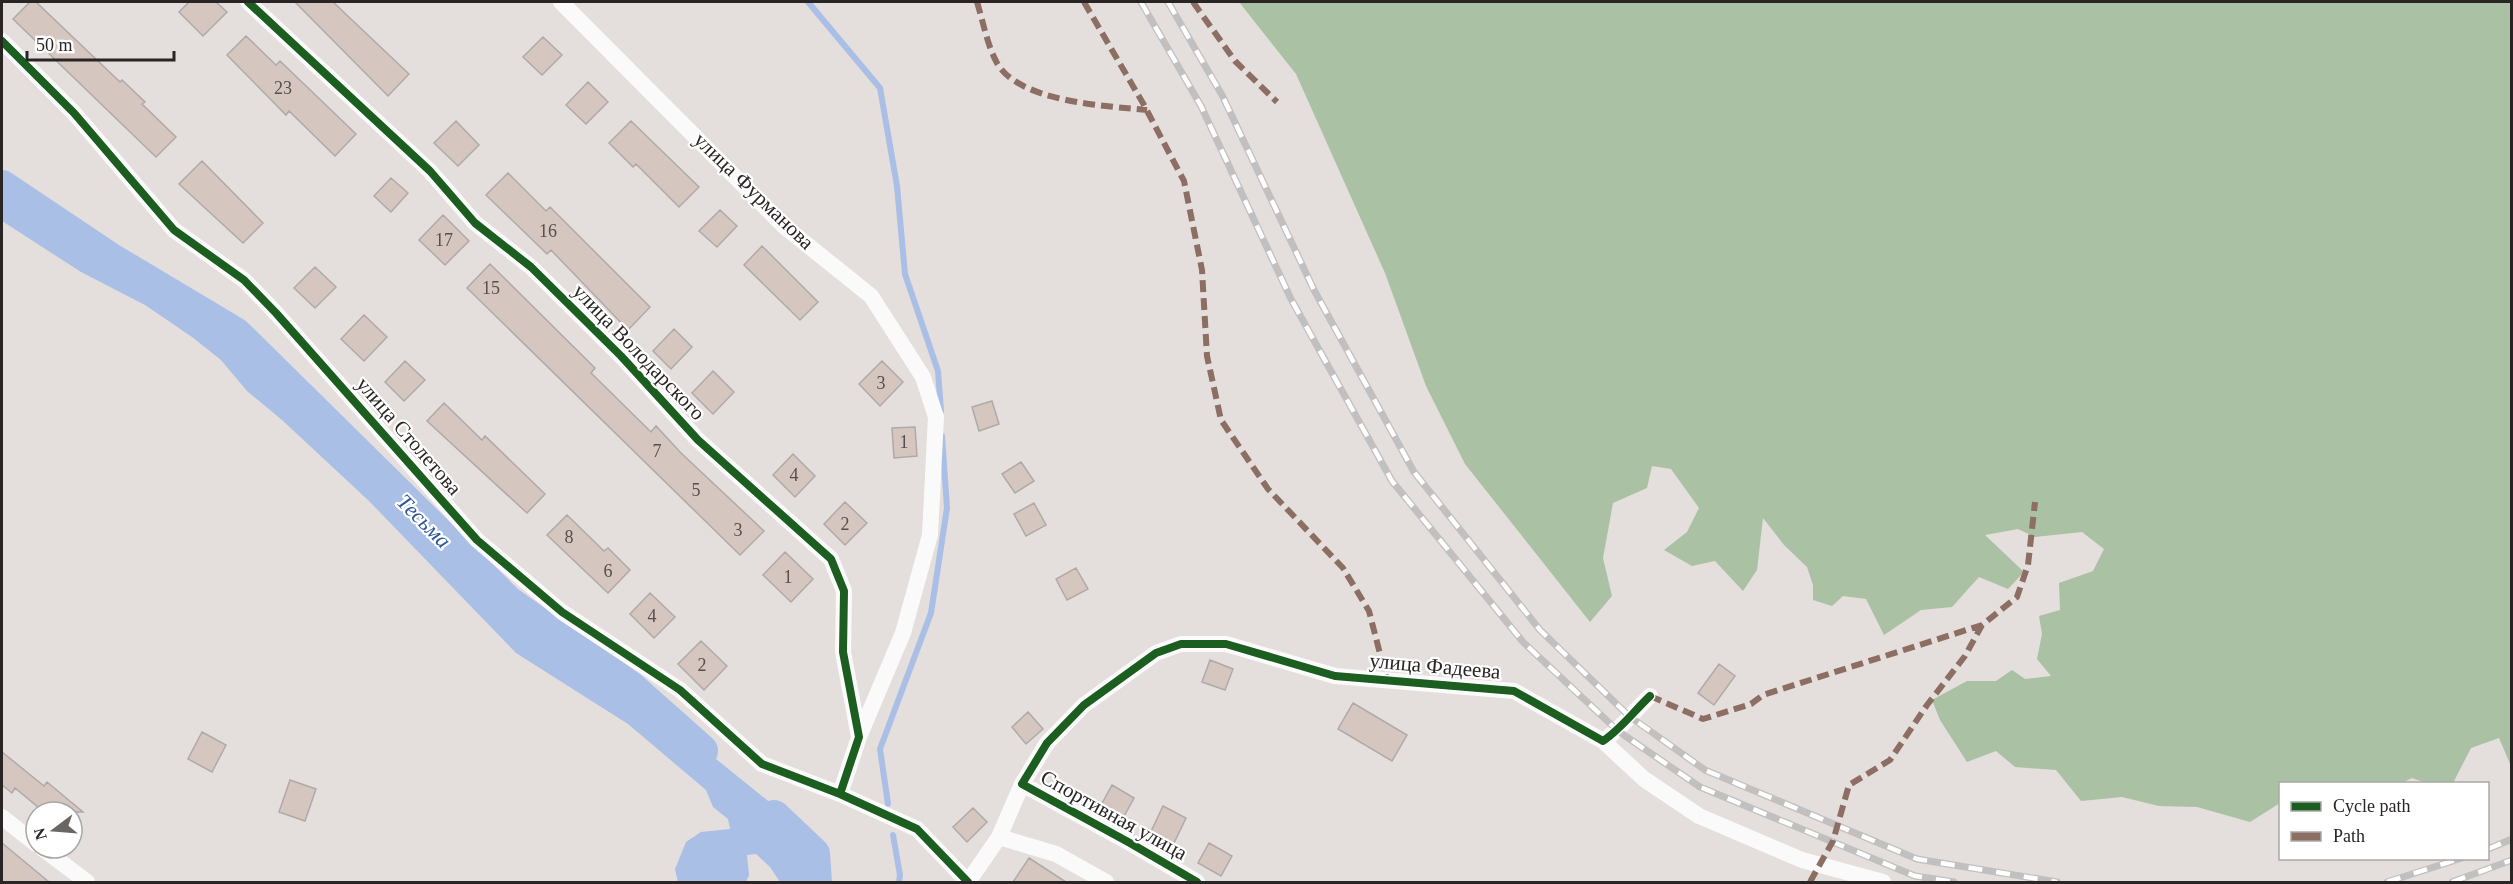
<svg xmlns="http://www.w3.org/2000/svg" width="2513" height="884" viewBox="0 0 2513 884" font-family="'Times New Roman',serif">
	<rect width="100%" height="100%" fill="#e4dedc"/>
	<path fill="#aac1a4" d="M1239 2H2511V766L2499 738 2471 748 2453 783H2426L2412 778 2400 784H2280V803L2250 822 2197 807 2159 806 2122 797 2081 801 2056 770 2015 767 1996 751 1967 762 1940 720 1932 700 1967 681H1996L2012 670 2025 679 2051 676 2037 659 2042 634 2039 616 2060 610 2059 583 2093 571 2104 549 2082 532 2035 537 2018 529 1985 535 2024 572 2008 589 1979 577 1952 607 1921 610 1884 635 1866 599 1843 596 1832 606 1813 600V585L1807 567 1784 545 1763 518 1757 570 1743 591 1715 561 1692 566 1664 550 1687 532 1699 508 1671 469 1652 466 1647 488 1613 503 1603 558 1612 596 1590 622 1465 464 1426 386 1385 273 1296 74Z"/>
	<path fill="#aabfe6" d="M2 182 85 249 172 295 211 323 222 324 249 346 295 389 453 555 509 607 675 726 793 821 808 844 812 882H780L770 867 756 854 747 855 749 875 746 882H678L675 869 686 842 701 832 730 829 728 819 713 807 706 790 628 724 516 653 369 501 282 420 247 391 221 360 192 337 145 305 81 272 2 221Z"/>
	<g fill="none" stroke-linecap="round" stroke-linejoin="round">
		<path stroke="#aabfe6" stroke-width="6" d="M808 2 880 88 897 186 905 274 938 371 941 411
			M888 804 880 749 931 613 947 508 942 436
			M893 835 900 875 899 882"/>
		<path stroke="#aabfe6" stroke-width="34" d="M2 187 111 260 235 334 508 603 629 687 701 751
			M774 817 813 854 815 882"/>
	</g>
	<path fill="#d6c6c0" stroke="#afaaa8" stroke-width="1.5" d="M30 2H36L120 82 122 80 145 102 142 104 176 137 156 157 13 19Z
		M189 2H216L227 12 203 36 179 12Z
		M295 2H333L409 74 388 96Z
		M246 36 276 65 280 61 356 134 335 156 289 111 286 115 227 55Z
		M543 37 562 55 542 75 523 57Z
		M588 82 608 102 586 124 566 105Z
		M456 121 479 145 458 166 434 143Z
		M631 121 699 187 679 207 636 164 633 167 609 143Z
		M202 161 263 223 243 243 179 184Z
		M508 173 546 211 550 207 650 307 628 330 551 250 547 254 486 195Z
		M391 178 408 193 391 212 374 196Z
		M720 210 737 226 717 247 699 231Z
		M443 215 469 241 445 265 419 240Z
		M762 246 818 302 800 320 744 265Z
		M490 264 595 368 591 373 651 432 656 426 681 453 764 531 740 555 467 288Z
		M315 267 336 287 315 308 294 288Z
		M364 315 387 337 364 361 341 339Z
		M674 329 692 347 671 369 653 351Z
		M405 361 425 380 404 401 385 382Z
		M882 361 903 382 880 406 859 384Z
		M713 371 734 392 713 414 692 393Z
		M992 401 999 424 979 431 972 407Z
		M444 403 482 440 485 436 545 494 527 513 427 421Z
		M915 427 917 456 894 458 892 428Z
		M793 454 815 476 795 497 773 475Z
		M1021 462 1034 481 1015 493 1002 474Z
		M845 502 867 523 845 545 824 524Z
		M1034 503 1046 525 1026 536 1014 514Z
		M567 515 604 551 608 548 630 570 608 593 547 535Z
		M785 552 813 579 791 602 763 575Z
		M1076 568 1088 589 1067 600 1056 579Z
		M650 593 675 617 654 638 630 614Z
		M701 641 727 666 704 690 678 664Z
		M1210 660 1233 669 1225 690 1202 682Z
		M1719 664 1735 676 1714 705 1698 693Z
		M1353 703 1407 735 1392 761 1338 729Z
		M1028 712 1043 729 1026 744 1012 727Z
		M202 732 226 745 212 772 188 759Z
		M2 752 44 786 47 782 83 812H44L15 788 12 793 2 785Z
		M290 780 316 789 305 821 279 812Z
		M1112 785 1134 798 1122 820 1100 807Z
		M1163 806 1186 818 1172 847 1149 836Z
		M973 808 987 822 967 842 953 827Z
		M2 843 49 882H2Z
		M1209 843 1232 856 1221 876 1198 863Z
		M1029 858 1066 882H1013Z"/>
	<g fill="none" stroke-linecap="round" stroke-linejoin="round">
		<path stroke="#fbfafa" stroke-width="16" d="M248 2 430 171 475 223 531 267 621 356 698 440 831 559 844 591 843 652 859 737 840 794
			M561 2 785 227 871 296 923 377 936 417 930 535 903 633 859 737
			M2 41 74 113 174 230 244 280 276 313 477 540 562 612 680 690 762 764 840 794 917 829 968 882
			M1603 741 1644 779 1699 816 1802 860 1883 882
			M2 817 36 844
			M999 837 1056 854 1106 882
			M42 848 87 882
			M968 882 999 837 1022 784
			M1197 882 1130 843 1022 784 1047 743 1084 705 1156 653 1181 644H1226L1335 676 1514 691 1603 741C1621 729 1634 711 1650 696"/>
		<g stroke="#c1bfbf" stroke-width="7">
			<path id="rail" d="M1141 2 1201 106 1291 299 1392 481 1523 642 1618 731 1700 787 1915 876 1954 882
				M1168 2 1222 95 1314 290 1414 472 1540 630 1629 716 1705 770 1917 859 2057 882
				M2488 849 2512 839
				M2387 882 2462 858
				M2452 882 2512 860"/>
		</g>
		<use href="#rail" stroke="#fff" stroke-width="4.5" stroke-dasharray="14" stroke-linecap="butt"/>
		<path stroke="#8d6e63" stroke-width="6" stroke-dasharray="12 6" stroke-linecap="butt" d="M977 2C983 21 987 45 997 63 1019 102 1106 106 1147 110
			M1084 2 1144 105 1184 181 1202 270 1207 356 1221 420 1268 489 1343 568 1369 611 1387 681
			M1193 2 1235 61 1277 102
			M1650 696 1703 719 1751 704 1763 695 1982 625 2017 597 2028 565 2035 502
			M1810 882 1833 841 1849 785 1890 760 1927 705 1965 656 1982 625"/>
		<g stroke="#fff" stroke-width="11">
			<path id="cycleway" d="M248 2 430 171 475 223 531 267 621 356 698 440 831 559 844 591 843 652 859 737 840 794
				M2 41 74 113 174 230 244 280 276 313 477 540 562 612 680 690 762 764 840 794 917 829 968 882
				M1197 882 1130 843 1022 784 1047 743 1084 705 1156 653 1181 644H1226L1335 676 1514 691 1603 741C1621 729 1634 711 1650 696"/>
		</g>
		<use href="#cycleway" stroke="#1b5e20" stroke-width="8"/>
	</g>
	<g text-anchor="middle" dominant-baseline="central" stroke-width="4.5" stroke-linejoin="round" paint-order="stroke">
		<g font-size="18" fill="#564f4d">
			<text x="283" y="88">23</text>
			<text x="548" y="231">16</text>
			<text x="444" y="240">17</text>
			<text x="491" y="288">15</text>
			<text x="881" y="383">3</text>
			<text x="904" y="442">1</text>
			<text x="657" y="451">7</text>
			<text x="794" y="475">4</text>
			<text x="696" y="490">5</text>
			<text x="845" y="524">2</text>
			<text x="738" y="530">3</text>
			<text x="569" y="537">8</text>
			<text x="608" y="571">6</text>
			<text x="788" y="577">1</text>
			<text x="652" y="616">4</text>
			<text x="702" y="665">2</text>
		</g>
		<g font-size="21" fill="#292524" stroke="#fff">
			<text transform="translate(754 191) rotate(44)">улица Фурманова</text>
			<text transform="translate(639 352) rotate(46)">улица Володарского</text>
			<text transform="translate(409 436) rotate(49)">улица Столетова</text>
			<text transform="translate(1435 666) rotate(5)">улица Фадеева</text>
			<text transform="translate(1114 815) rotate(29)">Спортивная улица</text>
		</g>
		<g font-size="22" font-style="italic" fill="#2e5598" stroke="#fff">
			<text transform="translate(424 521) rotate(45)">Тесьма</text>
		</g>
	</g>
	<rect width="2513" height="884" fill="none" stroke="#292524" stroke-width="6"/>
	<rect x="2279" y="782" width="210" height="78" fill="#ffffff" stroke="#a9a8a7" stroke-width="1.5"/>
	<rect x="2291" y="802" width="30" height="9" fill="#1b5e20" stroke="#a9a8a7" stroke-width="1.5"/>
	<text x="2333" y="812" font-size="18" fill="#292524">Cycle path</text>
	<rect x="2291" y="832" width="30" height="9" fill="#8d6e63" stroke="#a9a8a7" stroke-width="1.5"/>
	<text x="2333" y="842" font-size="18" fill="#292524">Path</text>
	<g transform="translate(54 830) rotate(254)"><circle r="28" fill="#ffffff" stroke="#a9a8a7" stroke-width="1.5"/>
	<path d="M0-4.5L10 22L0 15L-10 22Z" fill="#6a6664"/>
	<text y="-9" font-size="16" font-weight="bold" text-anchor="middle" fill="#292524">N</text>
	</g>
	<path d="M27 51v9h147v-9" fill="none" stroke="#292524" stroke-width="3"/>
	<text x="36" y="51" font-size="18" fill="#292524" stroke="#ffffff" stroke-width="4.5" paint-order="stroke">50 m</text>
</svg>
